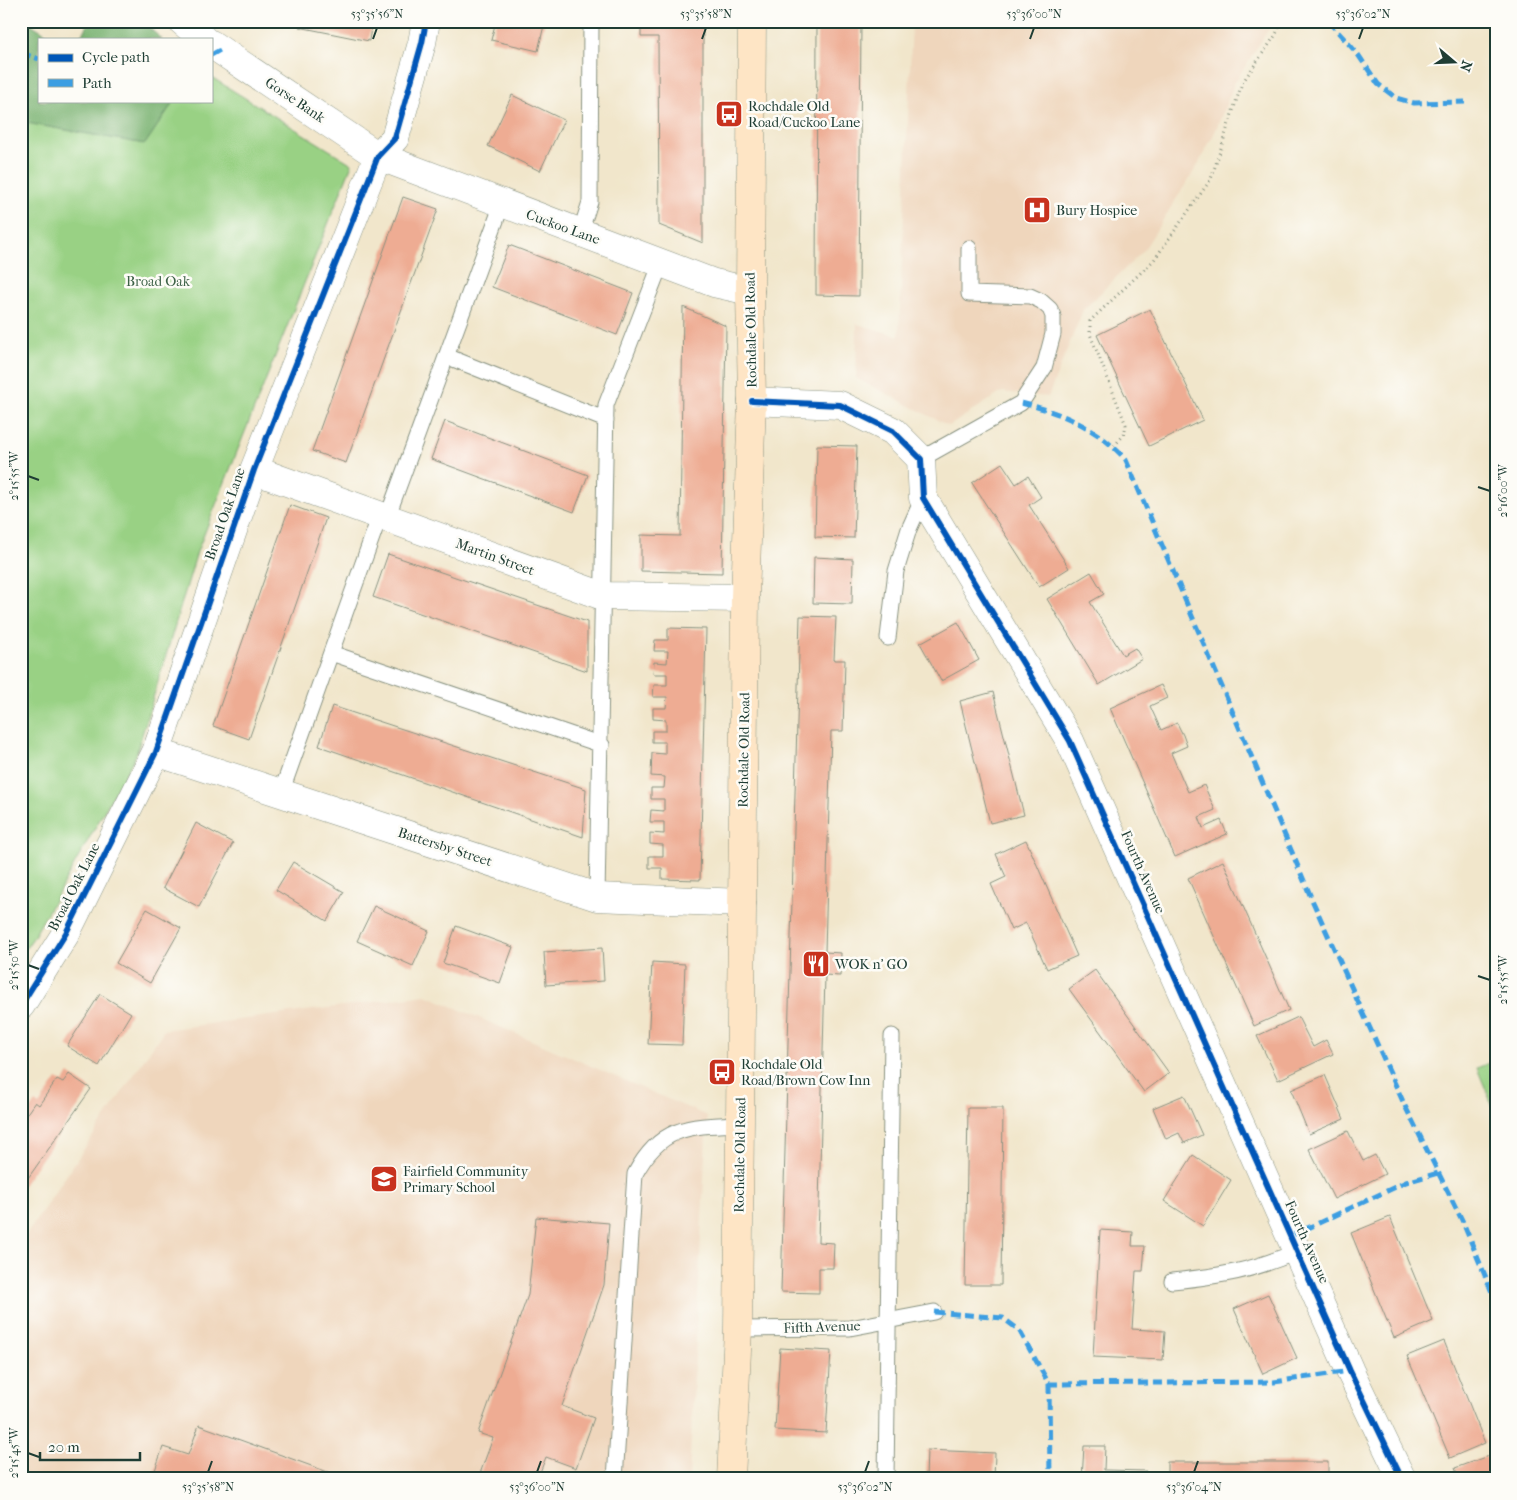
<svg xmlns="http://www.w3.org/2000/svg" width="1517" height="1500" viewBox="0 0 1517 1500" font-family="'IM FELL French Canon',serif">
	<rect width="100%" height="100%" fill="#fdfcf7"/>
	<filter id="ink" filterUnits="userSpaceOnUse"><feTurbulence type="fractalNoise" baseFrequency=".02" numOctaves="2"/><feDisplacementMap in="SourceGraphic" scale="10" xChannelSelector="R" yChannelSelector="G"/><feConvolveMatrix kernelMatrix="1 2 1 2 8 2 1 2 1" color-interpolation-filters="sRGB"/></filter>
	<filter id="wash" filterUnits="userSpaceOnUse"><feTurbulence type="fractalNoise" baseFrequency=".0096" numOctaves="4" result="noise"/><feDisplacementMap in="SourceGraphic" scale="20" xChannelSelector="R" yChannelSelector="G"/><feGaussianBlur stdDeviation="1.12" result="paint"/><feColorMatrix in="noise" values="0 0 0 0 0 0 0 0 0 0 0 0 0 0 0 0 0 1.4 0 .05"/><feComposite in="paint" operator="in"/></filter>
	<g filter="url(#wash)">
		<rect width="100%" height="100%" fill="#f1e6cb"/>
		<path fill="#efd6bc" d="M912 21H1274L1235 82 1214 134 1196 168 1143 251 1083 310 1048 397 1002 392 949 426 856 378 857 324 899 336Z
			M426 995 707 1116 689 1479H21V1243L164 1030Z"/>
		<path fill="#99d184" stroke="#5c875c" d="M211 77 352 164 197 552 136 755 33 938 21 955V122L145 144 174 101H211Z
			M1496 1060V1114L1477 1068Z"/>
		<path fill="#7ab372" stroke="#4c7853" d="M21 21H26L55 39H39V101H174L145 144 21 122Z
			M90 21H141L162 39H79Z"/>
		<g id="blocks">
			<path fill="#eeac93" d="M300 21H372L369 41 299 27Z
				M496 21H545L538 51 491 40Z
				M641 21H703V243L659 225 658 37H641Z
				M817 21H861L859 296 816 295Z
				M512 95 564 120 540 171 488 146Z
				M403 197 438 209 346 463 312 451Z
				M509 245 633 293 617 335 492 287Z
				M683 307 726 326 722 573 641 571V535L680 536Z
				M1150 309 1203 420 1149 446 1097 335Z
				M445 421 588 475 574 512 431 459Z
				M817 445 857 446 854 538 815 537Z
				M1002 463 1016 484 1028 476 1041 497 1029 505 1069 568 1039 587 972 483Z
				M290 505 326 518 249 739 213 726Z
				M388 554 587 622V671L373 597Z
				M814 557 853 559 852 604 813 603Z
				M1091 572 1104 594 1090 602 1123 655 1135 648 1142 659 1099 685 1047 599Z
				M800 616 836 617 834 660H845L843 731H831L825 952 841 953 840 976 825 975 818 1242 834 1243 833 1268H819V1293L781 1292Z
				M958 622 979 660 941 681 920 643Z
				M668 628 706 629 700 880 662 879V868H649V856H663V845L650 844V833L664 834V822H650L651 810 664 811V799H651V788H664L665 777 651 776 652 753 665 754V742H652V731H666V720L653 719V708H666L667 697H653L654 685H667V674H653L654 662 667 663 668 651H654L655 640H668Z
				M1161 685 1167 698 1150 706 1161 730 1177 723 1183 735 1187 746 1171 753 1188 792 1204 785 1215 810 1199 817 1203 828 1221 820 1227 834 1175 857 1110 708Z
				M993 692 1024 815 990 823 960 701Z
				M332 706 586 789 583 837 319 746Z
				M196 823 233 843 199 907 163 888Z
				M1026 840 1077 956 1047 969 1026 923 1011 930 991 884 1006 877 996 854Z
				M1223 861 1289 1010 1254 1026 1188 878Z
				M293 862 344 892 327 921 276 890Z
				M374 906 429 931 413 966 357 941Z
				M147 909 181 928 150 983 116 963Z
				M456 926 513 947 500 983 443 963Z
				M602 948 604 981 546 985 544 952Z
				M652 962 685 964 682 1045 648 1044Z
				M1095 970 1169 1073 1144 1092 1069 989Z
				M100 994 131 1013 99 1066 67 1046Z
				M1298 1017 1313 1047 1326 1040 1333 1054 1278 1080 1257 1036Z
				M69 1074 91 1089 21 1188V1122L35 1102 39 1105 57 1079 63 1082Z
				M1325 1075 1344 1119 1309 1134 1291 1090Z
				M1184 1095 1202 1135 1184 1143 1179 1133 1166 1139 1153 1108Z
				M968 1108H1003L1001 1285H965Z
				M1348 1131 1363 1161 1375 1155 1385 1174 1334 1199 1309 1149Z
				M1193 1155 1231 1180 1203 1226 1164 1201Z
				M536 1217 609 1223 604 1285 562 1406 594 1418 576 1468 546 1457 539 1475 548 1479H478L493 1438 478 1433 528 1295Z
				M1390 1217 1433 1321 1394 1338 1351 1233Z
				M1100 1230 1133 1232 1132 1246H1145L1143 1271H1136L1132 1329 1165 1331 1163 1360 1093 1357Z
				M1268 1294 1297 1358 1263 1374 1234 1309Z
				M1444 1341 1485 1443 1450 1458 1407 1356Z
				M780 1348 831 1351 826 1433 775 1430Z
				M199 1425 347 1479H152L163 1447 188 1455Z
				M1084 1446H1105L1104 1470 1146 1471V1479H1082Z
				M927 1450 995 1453 994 1479H926Z
				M1496 1453V1479H1459L1455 1468Z
				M1167 1462H1328V1479H1167Z"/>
		</g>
	</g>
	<g filter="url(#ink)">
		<use href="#blocks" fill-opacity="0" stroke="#889280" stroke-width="1"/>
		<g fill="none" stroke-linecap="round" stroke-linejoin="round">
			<g stroke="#889280" stroke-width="17">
				<path id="service" d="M580 233 590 202 591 21
					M446 356 606 420
					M921 459 1021 403 1044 368 1053 334V316L1050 309 1041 301 1030 296 969 294V248
					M387 518 502 204
					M888 638 896 571 909 529 923 498
					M331 653 602 745
					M281 793 380 515
					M597 897 606 405 661 263
					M1172 1281C1222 1276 1252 1271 1298 1251
					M738 1329 850 1328 934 1312
					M615 1479 635 1174C661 1125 690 1126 740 1124
					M886 1479 892 1036"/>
			</g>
			<g stroke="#889280" stroke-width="29">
				<path id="minor" d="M182 21 203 39
					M211 44 378 156 714 283 750 291
					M752 401 840 405 893 431 921 459 923 498 1070 741 1350 1371 1402 1479
					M254 470 603 596 745 598
					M156 752 597 897 742 903
					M21 1005 66 933 156 752 254 470 378 156 395 138 422 43 426 21"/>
			</g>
			<g stroke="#889280" stroke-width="29">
				<path id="secondary" d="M731 1479 738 1329 745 598 752 401 750 291 752 21"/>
			</g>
			<path stroke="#889280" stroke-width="3" stroke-dasharray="1 4" stroke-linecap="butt" d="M1114 446 1124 435 1126 425 1090 334V321L1154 260 1211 179 1242 83 1275 36 1282 21"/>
			<use href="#service" stroke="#fff" stroke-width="15"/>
			<use href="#minor" stroke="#fff" stroke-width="28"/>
			<use href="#secondary" stroke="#fee5c5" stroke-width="28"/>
			<path stroke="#3c9ee2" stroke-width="5" stroke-dasharray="10 5" stroke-linecap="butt" d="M1328 21 1357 53 1378 84 1396 98 1414 103 1465 102
				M21 53 39 59
				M211 55 220 50
				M1021 403C1061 412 1098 428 1126 460L1313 902 1405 1106 1462 1220 1496 1302
				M1291 1236 1406 1182 1438 1173
				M934 1312 1003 1318 1019 1330 1049 1384 1274 1382 1350 1371
				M1049 1384 1050 1479"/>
			<g stroke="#fdfcf7" stroke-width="9">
				<path id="cycleway" d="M752 401 840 405 893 431 921 459 923 498 1070 741 1350 1371 1402 1479
					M21 1005 66 933 156 752 254 470 378 156 395 138 422 43 426 21"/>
			</g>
			<use href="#cycleway" stroke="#0057b8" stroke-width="6"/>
		</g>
	</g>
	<path fill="none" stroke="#1f3d34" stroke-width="2" d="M373 39 377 28M702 39 706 28M1030 39 1034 28M1359 39 1363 28M28 476 39 480M1478 487 1490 491M28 965 39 969M1478 976 1490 980M28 1453 39 1457M208 1472 212 1461M537 1472 541 1461M865 1472 869 1461M1194 1472 1198 1461"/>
	<defs>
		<g id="bus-square" transform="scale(1.4375)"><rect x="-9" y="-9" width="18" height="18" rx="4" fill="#c8321e" stroke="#fdfcf7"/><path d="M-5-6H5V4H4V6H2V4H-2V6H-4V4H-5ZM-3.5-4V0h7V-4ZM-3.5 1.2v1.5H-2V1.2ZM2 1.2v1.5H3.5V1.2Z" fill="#fff"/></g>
		<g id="hospital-square" transform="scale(1.4375)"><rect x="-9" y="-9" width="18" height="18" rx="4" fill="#c8321e" stroke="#fdfcf7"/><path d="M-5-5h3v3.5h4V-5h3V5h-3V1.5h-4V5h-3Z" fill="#fff"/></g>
		<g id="restaurant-square" transform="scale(1.4375)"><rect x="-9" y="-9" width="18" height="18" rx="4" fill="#c8321e" stroke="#fdfcf7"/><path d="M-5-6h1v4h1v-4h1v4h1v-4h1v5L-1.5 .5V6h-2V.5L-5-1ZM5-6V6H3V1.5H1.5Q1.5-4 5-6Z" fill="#fff"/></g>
		<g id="school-square" transform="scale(1.4375)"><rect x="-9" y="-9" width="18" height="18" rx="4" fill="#c8321e" stroke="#fdfcf7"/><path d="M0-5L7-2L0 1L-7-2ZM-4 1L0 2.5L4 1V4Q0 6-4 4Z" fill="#fff"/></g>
	</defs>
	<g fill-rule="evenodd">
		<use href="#bus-square" x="729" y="114"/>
		<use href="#hospital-square" x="1037" y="210"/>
		<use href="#restaurant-square" x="816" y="964"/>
		<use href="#bus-square" x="722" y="1072"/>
		<use href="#school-square" x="384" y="1179"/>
	</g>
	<g text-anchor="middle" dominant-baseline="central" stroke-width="5" stroke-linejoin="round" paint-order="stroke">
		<g font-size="14" fill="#1f3d34" stroke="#fdfcf7">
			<text transform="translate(295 100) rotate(34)">Gorse Bank</text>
			<text transform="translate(563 227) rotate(20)">Cuckoo Lane</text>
			<text transform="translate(751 330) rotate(-91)">Rochdale Old Road</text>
			<text transform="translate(225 514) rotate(-71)">Broad Oak Lane</text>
			<text transform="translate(495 557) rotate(20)">Martin Street</text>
			<text transform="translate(744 750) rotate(-89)">Rochdale Old Road</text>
			<text transform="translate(445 847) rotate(18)">Battersby Street</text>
			<text transform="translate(1143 872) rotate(66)">Fourth Avenue</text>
			<text transform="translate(74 887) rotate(-63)">Broad Oak Lane</text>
			<text transform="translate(740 1155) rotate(-89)">Rochdale Old Road</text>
			<text transform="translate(1307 1242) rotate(66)">Fourth Avenue</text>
			<text transform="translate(822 1327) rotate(-2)">Fifth Avenue</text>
		</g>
		<g font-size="14" fill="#1f3d34" stroke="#fdfcf7" text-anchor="start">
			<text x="748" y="106">Rochdale Old<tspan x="748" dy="16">Road/Cuckoo Lane</tspan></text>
			<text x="1056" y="210">Bury Hospice</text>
			<text x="835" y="964">WOK n' GO</text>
			<text x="741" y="1064">Rochdale Old<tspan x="741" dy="16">Road/Brown Cow Inn</tspan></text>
			<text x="403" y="1171">Fairfield Community<tspan x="403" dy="16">Primary School</tspan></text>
		</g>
		<g font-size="14" fill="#3e6248" stroke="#fdfcf7">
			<text x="158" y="281">Broad Oak</text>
		</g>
	</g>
	<rect width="1517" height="1500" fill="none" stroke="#fdfcf7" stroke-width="55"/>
	<rect x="38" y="38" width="175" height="65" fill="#fdfcf7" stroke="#a4b0a9"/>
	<rect x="48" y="54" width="25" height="8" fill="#0057b8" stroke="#a4b0a9"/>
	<text x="82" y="62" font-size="15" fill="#1f3d34">Cycle path</text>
	<rect x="48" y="79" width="25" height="8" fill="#3c9ee2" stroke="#a4b0a9"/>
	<text x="82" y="88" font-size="15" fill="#1f3d34">Path</text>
	<g transform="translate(1454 62) rotate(109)" stroke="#fdfcf7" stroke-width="4" paint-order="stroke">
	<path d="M0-4L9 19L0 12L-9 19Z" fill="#1f3d34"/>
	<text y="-8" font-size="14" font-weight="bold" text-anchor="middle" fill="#1f3d34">N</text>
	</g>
	<path d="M40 1452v8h100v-8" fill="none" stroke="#1f3d34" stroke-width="2.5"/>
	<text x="48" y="1452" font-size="15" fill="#1f3d34" stroke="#fdfcf7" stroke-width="4" paint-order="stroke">20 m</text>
	<rect x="28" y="28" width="1462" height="1444" fill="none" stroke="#1f3d34" stroke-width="2"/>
	<g font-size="12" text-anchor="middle" fill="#1f3d34">
		<text x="377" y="18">53°35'56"N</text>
		<text x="706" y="18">53°35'58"N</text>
		<text x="1034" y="18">53°36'00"N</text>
		<text x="1363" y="18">53°36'02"N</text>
		<text transform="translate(14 476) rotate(-90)" y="4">2°15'55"W</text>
		<text transform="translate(1503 491) rotate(-90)" y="4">2°16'00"W</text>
		<text transform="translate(14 965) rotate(-90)" y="4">2°15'50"W</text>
		<text transform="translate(1503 980) rotate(-90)" y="4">2°15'55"W</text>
		<text transform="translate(14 1453) rotate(-90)" y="4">2°15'45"W</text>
		<text x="208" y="1491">53°35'58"N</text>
		<text x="537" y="1491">53°36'00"N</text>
		<text x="865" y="1491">53°36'02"N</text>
		<text x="1194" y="1491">53°36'04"N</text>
	</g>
</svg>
